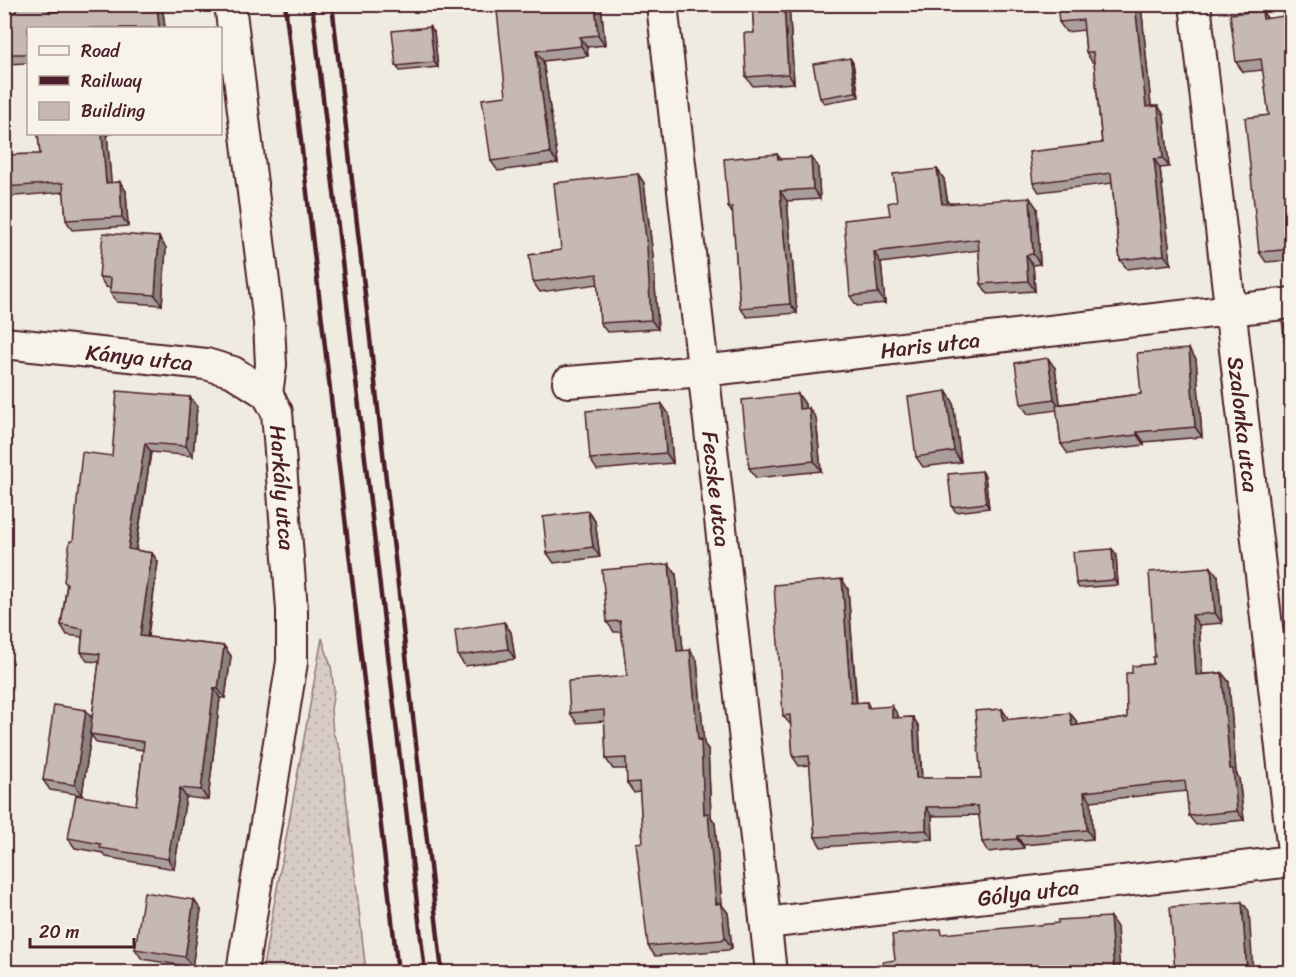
<svg xmlns="http://www.w3.org/2000/svg" width="1296" height="977" viewBox="0 0 1296 977" font-family="Sriracha,sans-serif">
	<defs>
		<pattern id="grass-dots" width="8" height="8" patternUnits="userSpaceOnUse" patternTransform="scale(1.5)"><rect width="8" height="8" fill="#d8cdc6"/><path d="M2 2h.1M6 6h.1" fill="none" stroke="#bbb0aa" stroke-width="1.8" stroke-linecap="round"/></pattern>
	</defs>
	<rect width="100%" height="100%" fill="#f0ebe0"/>
	<filter id="ink" filterUnits="userSpaceOnUse"><feTurbulence type="fractalNoise" baseFrequency=".0167" numOctaves="2"/><feDisplacementMap in="SourceGraphic" scale="12" xChannelSelector="R" yChannelSelector="G"/><feConvolveMatrix kernelMatrix="1 2 1 2 8 2 1 2 1" color-interpolation-filters="sRGB"/></filter>
	<g filter="url(#ink)">
		<path fill="url(#grass-dots)" stroke="#917678" stroke-width="1.5" d="M322 638 331 666 334 690 331 710 333 733 341 751 366 972H262Z"/>
		<g fill="none" stroke-linecap="round" stroke-linejoin="round">
			<g stroke="#4a1f2b" stroke-width="34">
				<g id="minor">
					<path id="s1" d="M230 4 269 323 271 365 267 394 277 412 292 610V662L242 972"/>
					<path id="s2" d="M662 4 771 972"/>
					<path id="s3" d="M1195 4 1292 843"/>
					<path id="s4" d="M4 343 206 364 233 372 267 394"/>
					<path id="s5" d="M568 382 702 371 1292 303"/>
					<path id="s6" d="M766 923 1292 861"/>
				</g>
			</g>
			<use href="#minor" stroke="#f7f3e8" stroke-width="30"/>
			<path stroke="#4a1f2b" stroke-width="4.5" d="M285 4 398 972
				M312 4 425 972
				M332 4 442 972"/>
		</g>
		<path fill="#aa9e9a" stroke="#4a1f2b" stroke-width="1.5" d="M111 4H162L165 28H28V63L6 64 4 61V13L56 11 111 6Z
			M513 4H601L605 45 587 47 588 56 543 61 558 163 498 171 491 161 506 96 514 9Z
			M752 4H789L794 83 753 86 746 77 754 33Z
			M1141 4 1151 106H1158L1164 115 1169 167 1160 168 1171 264 1127 269 1120 260 1112 183 1039 192 1033 183 1102 143 1094 62H1092L1086 52 1084 30 1066 32 1059 22Z
			M1262 11 1267 18 1291 26 1292 29V260L1266 262 1259 252 1269 115 1263 70 1243 72 1236 62Z
			M434 32 438 67 400 71 396 66Z
			M850 58 853 63 859 97 824 103 820 98Z
			M38 134H113H107L111 183 120 182 126 191 128 226 72 230 66 220 64 192 4 197V155L40 154Z
			M777 154 781 159 818 167 820 199 787 201 797 313 747 317 740 308 733 214 728 207Z
			M937 169 944 179 948 203 1037 208 1040 264 1033 265 1035 291 988 294 981 284 979 250 881 263 885 303 857 306 850 296 897 201Z
			M638 174 644 183 653 256 658 329 607 332 600 323 598 284 540 292 533 282 561 250Z
			M166 248 162 305 117 302 110 292V288L106 287 99 277Z
			M1196 359 1202 437 1144 442V445L1068 454 1061 444 1057 410 1028 414 1021 404 1055 368 1060 404 1141 394Z
			M946 391 953 402 961 462 923 467 916 457Z
			M798 394 805 404V408L816 418 821 471 756 478 749 468Z
			M197 406 193 456 151 452 136 550 152 553 158 562 148 637 224 646 231 656 225 698H220L208 800 186 797 174 869 106 857 103 853 75 848 68 838 136 805 143 750 97 743 91 735 82 795 50 790 43 780 92 718 99 662 87 661 81 652 82 637 67 635 61 625 73 541 112 456Z
			M669 414 673 463 597 470 590 459Z
			M982 471 985 476 989 508 956 512 952 507Z
			M588 511 595 521 600 557 554 563 547 553Z
			M1112 549 1116 554 1118 585 1079 588 1076 583Z
			M669 564 676 574 683 651 697 660 704 744 708 749 711 817 715 823 722 905 728 913 732 948 728 950 655 956 648 946 643 842 640 792 634 793 627 783V769H613L606 759 605 721 577 723 570 713 627 676 622 632H614L607 622Z
			M1218 576 1222 623 1199 625 1202 674 1222 673 1229 682 1236 773 1239 778 1244 820 1196 825 1189 816 1187 791 1091 801 1093 839 1023 845 1024 848 988 852 982 842 979 815 932 816 933 839 821 847 815 837 810 765 799 766 793 757 791 725 783 716 848 589 857 703 867 702 870 708 898 715V718L913 717 919 727 922 778H981L1002 709 1008 720 1070 713 1077 722V725L1127 718 1132 673 1153 664 1155 657Z
			M504 622 511 632 515 659 465 666 458 656Z
			M201 910 192 967 142 959 135 949Z"/>
		<path fill="#8b817d" stroke="#4a1f2b" stroke-width="1.5" d="M49 4H55L56 21 49 12Z
			M157 4H162L165 28H159Z
			M595 4H601L605 45 598 35Z
			M784 4H789L794 83 788 74Z
			M1135 4H1141L1152 116 1146 107Z
			M1262 11 1269 21 1263 19Z
			M1284 16 1291 26 1292 43 1287 36Z
			M430 27 434 32 438 67 434 62Z
			M580 37 587 47 588 56 581 46Z
			M536 51 543 61 558 163 550 153Z
			M850 58 853 63 859 97 856 92Z
			M1158 106 1164 115 1169 167 1163 158Z
			M102 134H107L112 192 106 183Z
			M811 158 818 167 820 199 813 189Z
			M1154 159 1160 168 1171 264 1164 255Z
			M937 169 944 179 949 214 942 204Z
			M638 174 644 183 653 256 658 329 651 320Z
			M120 182 126 191 128 226 122 217Z
			M780 191 787 201 797 313 790 304Z
			M1030 198 1037 208 1040 264 1033 254Z
			M159 237 166 248 162 305 155 295Z
			M874 252 881 263 885 303 878 293Z
			M1026 255 1033 265 1035 291 1028 281Z
			M1189 349 1196 359 1202 437 1195 427Z
			M1048 358 1055 368 1061 409 1054 399Z
			M946 391 953 402 961 462 954 451Z
			M798 394 805 404 806 419 799 409Z
			M190 397 197 406 193 456 186 446Z
			M662 404 669 414 673 463 666 453Z
			M809 408 816 418 821 471 814 461Z
			M1137 432 1144 442V445L1137 435Z
			M145 443 151 452 134 559 128 549Z
			M982 471 985 476 989 508 986 503Z
			M588 511 595 521 600 557 593 547Z
			M1112 549 1116 554 1118 585 1114 580Z
			M152 553 158 562 146 645 140 636Z
			M669 564 676 574 684 661 677 651Z
			M1211 567 1218 576 1222 623 1215 613Z
			M842 579 848 589 857 713 851 703Z
			M1192 615 1199 625 1203 684 1196 675Z
			M504 622 511 632 515 659 508 649Z
			M224 646 231 656 225 698 218 689Z
			M690 650 697 660 704 744 708 749 711 817 715 823 722 905 728 913 732 948 725 938 716 904 704 814Z
			M1222 673 1229 682 1236 773 1239 778 1244 820 1237 811 1230 769Z
			M214 688 220 698 208 800 201 790Z
			M892 706 898 715 899 727 892 718Z
			M1002 709 1008 718 1009 730 1003 720Z
			M86 710 93 720 90 734 91 735 82 795 75 785Z
			M1070 713 1077 722 1078 735 1072 726Z
			M913 717 919 727 922 788 916 778Z
			M180 788 186 797 174 869 168 859Z
			M1084 792 1091 801 1093 839 1087 830Z
			M926 807 932 816 933 839 926 830Z
			M1017 836 1023 845 1024 848 1017 839Z
			M194 900 201 910 192 967 185 957Z
			M1242 902 1249 911 1253 972H1247Z
			M1110 917 1117 927 1120 972H1114Z"/>
		<path fill="#c6b8b3" stroke="#4a1f2b" stroke-width="1.5" d="M16 4H49V12L111 6V4H157L159 28H28V54H4V13H16Z
			M513 4H595L598 35 580 37 581 46 536 51 550 153 491 161 482 99 506 96 497 11 514 9Z
			M752 4H784L788 74 746 77 744 33H754Z
			M1057 4H1135L1146 107 1158 106 1163 158 1154 159 1164 255 1120 260 1111 173 1033 183 1029 152 1102 143 1093 52H1086L1083 20 1059 22Z
			M1262 11 1263 19 1284 16 1287 36 1292 35V249L1259 252 1245 118 1269 115 1261 59 1236 62 1230 14Z
			M430 27 434 62 396 66 392 31Z
			M850 58 856 92 820 98 813 64Z
			M38 134H102L106 183 120 182 122 217 66 220 63 183 4 187V155L40 154Z
			M777 154 778 159 811 158 813 189 780 191 790 304 740 308 732 207H728L724 159Z
			M937 169 942 204 1030 198 1033 254 1026 255 1028 281 981 284 978 239 874 252 878 293 850 296 844 220 890 215 888 203 897 201 893 174Z
			M638 174 647 247 651 320 600 323 597 274 533 282 529 255 561 250 554 183Z
			M103 233 159 237 155 295 110 292 111 278 99 277Z
			M1292 319V388H1290L1282 320Z
			M1189 349 1195 427 1137 432V435L1061 444 1056 405 1141 394 1137 353Z
			M1048 358 1054 399 1021 404 1015 363Z
			M117 391 190 397 186 446 145 443 128 549 152 553 140 636 224 646 218 689 214 688 201 790 180 788 168 859 100 848 101 844 68 838 76 795 136 805 144 742 90 734 100 654 81 652 83 629 61 625 67 585 64 581 70 541H73L82 452 112 456Z
			M946 391 954 451 916 457 908 397Z
			M798 394 799 409 809 408 814 461 749 468 742 400Z
			M662 404 666 453 590 459 586 411Z
			M982 471 986 503 952 507 948 474Z
			M588 511 593 547 547 553 543 517Z
			M1112 549 1114 580 1076 583 1073 552Z
			M669 564 677 651 690 650 698 740 701 739 704 814 708 813 716 904 721 903 725 938 721 940 648 946 636 843 643 842 639 782 627 783 626 758 606 759 604 710 570 713 568 681 627 676 620 621 607 622 602 570Z
			M1211 567 1215 613 1192 615 1196 675 1222 673 1230 769H1233L1237 811 1189 816 1185 781 1084 792 1087 830 1017 836V839L982 842 978 806 926 807V830L815 837 809 756 793 757 790 715 783 716 774 585 842 579 851 703 867 702V708L892 706V718L913 717 916 778H981L975 711 1002 709 1003 720 1070 713 1072 726 1127 718 1126 673H1132V666L1153 664V657H1155L1149 572Z
			M504 622 508 649 458 656 455 630Z
			M54 705 86 710 75 785 43 780Z
			M144 892 194 900 185 957 135 949Z
			M1242 902 1247 972H1175L1170 907Z
			M1110 917 1114 972H878V969H884L883 962 895 960 892 935 941 929 942 934 1058 923V920Z"/>
	</g>
	<g text-anchor="middle" dominant-baseline="central" stroke-width="4.5" stroke-linejoin="round" paint-order="stroke">
		<g font-size="22" fill="#4a1f2b" stroke="#f7f3e8">
			<text stroke="none"><textPath href="#s5" startOffset="364">Haris utca</textPath></text>
			<text stroke="none"><textPath href="#s4" startOffset="136">Kánya utca</textPath></text>
			<text stroke="none"><textPath href="#s3" startOffset="423">Szalonka utca</textPath></text>
			<text stroke="none"><textPath href="#s1" startOffset="489">Harkály utca</textPath></text>
			<text stroke="none"><textPath href="#s2" startOffset="488">Fecske utca</textPath></text>
			<text stroke="none"><textPath href="#s6" startOffset="264">Gólya utca</textPath></text>
		</g>
	</g>
	<rect width="1296" height="977" fill="none" stroke="#f7f3e8" stroke-width="24"/>
	<rect x="12" y="12" width="1272" height="953" fill="none" stroke="#4a1f2b" stroke-width="2" filter="url(#ink)"/>
	<rect x="27" y="27" width="195" height="108" fill="#f7f3e8" stroke="#b29e9c" stroke-width="1.5"/>
	<rect x="39" y="46" width="30" height="9" fill="#f7f3e8" stroke="#b29e9c" stroke-width="1.5"/>
	<text x="81" y="57" font-size="18" fill="#4a1f2b">Road</text>
	<rect x="39" y="76" width="30" height="9" fill="#4a1f2b" stroke="#b29e9c" stroke-width="1.5"/>
	<text x="81" y="87" font-size="18" fill="#4a1f2b">Railway</text>
	<rect x="39" y="102" width="30" height="18" fill="#c6b8b3" stroke="#b29e9c" stroke-width="1.5"/>
	<text x="81" y="117" font-size="18" fill="#4a1f2b">Building</text>
	<path d="M30 938v9h104v-9" fill="none" stroke="#4a1f2b" stroke-width="3"/>
	<text x="39" y="938" font-size="18" fill="#4a1f2b" stroke="#f7f3e8" stroke-width="4.5" paint-order="stroke">20 m</text>
</svg>
